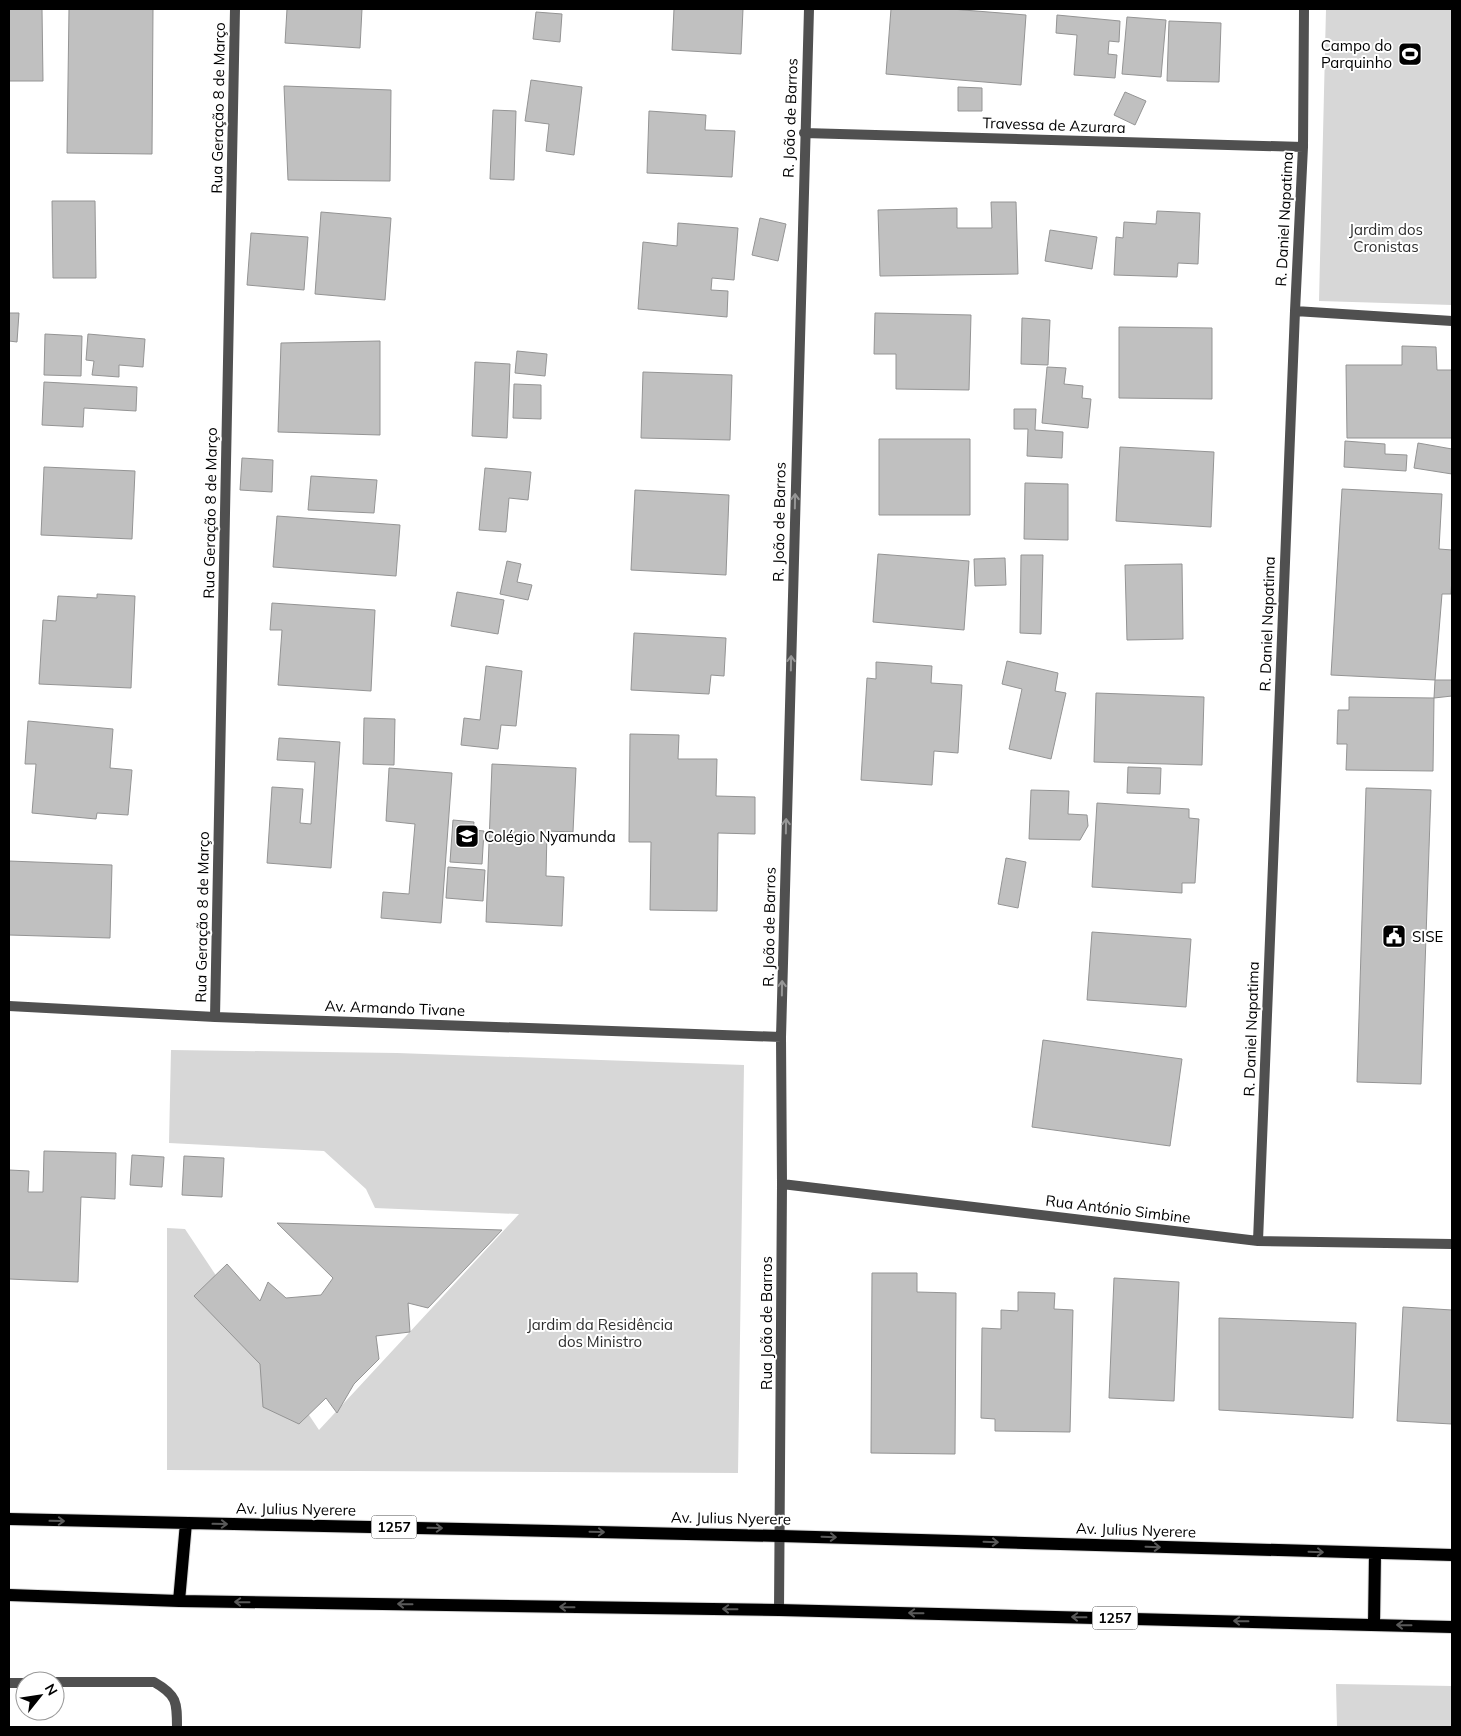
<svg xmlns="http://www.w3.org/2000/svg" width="1461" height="1736" viewBox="0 0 1461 1736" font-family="Mulish,sans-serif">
	<rect width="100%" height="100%" fill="#fff"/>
	<path fill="#d7d7d7" d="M1326 9H1452V305L1319 301Z
		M171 1050 397 1053 744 1065 738 1473 167 1470V1228L185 1229 319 1430 519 1214 375 1208 366 1189 324 1151 169 1143Z
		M1336 1684 1452 1686V1727H1337Z"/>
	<path fill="#c0c0c0" stroke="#949494" d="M9 9H42L43 81H9Z
		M69 9H153L152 154 67 153Z
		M287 9H362L360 48 285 43Z
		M674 9H743L741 54 672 50Z
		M891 9H951L1026 15 1021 85 886 74Z
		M536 12 562 14 560 42 533 39Z
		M1057 15 1120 21 1119 42 1109 41 1108 54 1117 55 1115 78 1074 75 1077 35 1056 33Z
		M1127 17 1166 20 1161 77 1122 74Z
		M1169 21 1221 23 1219 82 1167 81Z
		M531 80 582 87 574 155 546 151 549 124 525 121Z
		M284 86 391 90 390 181 288 180Z
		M958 87 982 88V111H958Z
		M1125 92 1146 101 1135 125 1114 115Z
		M493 110 516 111 514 180 490 179Z
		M649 111 706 115 705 130 735 131 732 177 647 173Z
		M52 201H95L96 278H53Z
		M991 202H1016L1018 274 880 276 878 210 957 208V228H992Z
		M1157 211 1200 213 1198 264 1178 263 1177 277 1114 275 1116 237 1123 238 1124 222 1156 224Z
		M321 212 391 218 385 300 315 294Z
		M760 218 786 224 778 261 752 255Z
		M678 223 738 228 734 280 712 278 711 290 728 291 727 317 638 309 643 242 677 246Z
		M1050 230 1097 237 1092 269 1045 261Z
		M251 233 308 237 304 290 247 285Z
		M9 313H19L17 342 9 341Z
		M875 313 971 315 969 390 896 389V354H874Z
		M1022 318 1050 320 1048 365 1021 364Z
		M1119 327 1212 328V399L1119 398Z
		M45 334 82 336 81 376 44 375Z
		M88 334 145 339 143 367 119 365V377L92 375 94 361 86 360Z
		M380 341V435L278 432 281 343Z
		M1402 346 1436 347 1437 370H1452V438H1347L1346 365H1402Z
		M517 351 547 354 545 376 515 373Z
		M475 362 510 364 507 438 472 436Z
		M1047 367 1066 368 1064 384 1083 386 1082 398 1091 399 1088 428 1042 423Z
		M643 372 732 375 730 440 641 438Z
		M44 382 137 387 136 411 84 408 83 427 42 425Z
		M514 384 541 385V419L513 418Z
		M1014 409H1036L1035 430 1063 432 1062 458 1027 456 1028 429H1014Z
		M879 439H970V515H879Z
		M1345 441 1385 444V454L1407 455 1406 471 1344 467Z
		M1418 443 1452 449V474L1414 468Z
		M1120 447 1214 452 1211 527 1116 521Z
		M242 458 273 460 272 492 240 490Z
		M44 467 135 471 132 539 41 535Z
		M485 468 531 472 528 500 509 498 506 532 479 530Z
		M311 476 377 480 374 513 308 510Z
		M1025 483 1068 484V540L1024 539Z
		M1342 489 1442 494 1439 549 1452 550V577L1451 594H1442L1435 680 1331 675Z
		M635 490 729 495 726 575 631 570Z
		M277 516 400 525 396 576 273 567Z
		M878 554 969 561 964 630 873 622Z
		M1021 555H1043L1041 634 1020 633Z
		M1005 558 1006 585 975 586 974 559Z
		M507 561 521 564 517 582 532 585 528 600 500 594Z
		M1182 564 1183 639 1127 640 1125 565Z
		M457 592 504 600 498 634 451 626Z
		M97 594 135 596 131 688 39 684 43 620 56 621 58 596 97 598Z
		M272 603 375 610 371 691 278 685 282 630H270Z
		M634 633 726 638 724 676 711 675 709 694 631 690Z
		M1007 661 1058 673 1055 691 1066 693 1051 759 1009 749 1022 689 1002 684Z
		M876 662 932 666 931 683 962 685 958 753 934 751 932 785 861 780 867 678 876 679Z
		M486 666 522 671 516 726 501 725 498 749 461 745 464 718 480 720Z
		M1435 680H1452V696L1434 698Z
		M1096 693 1204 697 1202 765 1094 762Z
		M1349 697 1434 698 1433 771 1346 770 1347 744H1337L1338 710H1349Z
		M364 718 395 719 394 765 363 764Z
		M28 721 113 729 110 768 132 770 128 815 97 813 96 819 32 813 36 764H25Z
		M630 734 679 735 678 759H717L716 796 755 797V834L718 833 717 911 650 910 651 842H629Z
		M279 738 340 742 331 868 267 863 272 787 303 789 300 823 311 824 315 762 277 760Z
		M492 764 576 768 573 832 547 831 546 876 564 877 562 926 486 922Z
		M1128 767 1161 768 1160 794 1127 793Z
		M389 768 452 773 441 923 381 918 383 892 409 894 415 824 386 821Z
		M1366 788 1431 790 1421 1084 1357 1082Z
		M1031 790 1069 791 1068 814 1087 815 1088 826 1080 840 1029 839Z
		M1097 803 1189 809V818L1199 819 1195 883H1182V893L1092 887Z
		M453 820 474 822 473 830 484 831 482 864 450 862Z
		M1006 858 1026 862 1018 908 998 904Z
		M9 861 112 865 110 938 9 935Z
		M448 867 485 870 483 901 446 898Z
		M1092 932 1191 939 1186 1007 1087 1000Z
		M1043 1040 1182 1059 1170 1146 1032 1127Z
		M44 1151 116 1153 115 1199 81 1197 78 1282 9 1279V1170L29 1171 28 1192H43Z
		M132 1155 164 1157 162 1187 130 1185Z
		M184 1156 224 1158 222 1197 182 1195Z
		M277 1223 502 1230 428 1308 408 1303 410 1332 376 1336 379 1359 354 1384 337 1413 326 1398 299 1424 263 1407 260 1364 194 1296 227 1264 260 1301 268 1282 286 1298 321 1295 333 1278Z
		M872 1273H917V1292L956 1293 955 1454 871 1453Z
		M1114 1278 1179 1282 1174 1401 1109 1398Z
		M1018 1292 1055 1293 1054 1309 1073 1310 1070 1432 995 1431V1419L981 1418 982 1328 1001 1329V1310L1018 1311Z
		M1403 1307 1452 1310V1424L1397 1421Z
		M1219 1318 1356 1323 1353 1418 1219 1410Z"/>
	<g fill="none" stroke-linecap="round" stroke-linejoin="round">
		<g stroke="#dbdbdb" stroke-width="14">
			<path id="primary" d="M9 1519 780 1536 1452 1555
				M9 1595 179 1601 779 1610 1452 1627
				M179 1601 186 1523
				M1374 1625 1375 1553"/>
		</g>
		<path stroke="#505050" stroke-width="10" d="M55 1682H154C177 1695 177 1702 177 1727
			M9 1683H25"/>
		<path stroke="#505050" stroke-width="10" d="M804 133 1303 147
			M1295 311 1452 321
			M9 1006 215 1017 781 1037
			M215 1017 235 9
			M782 1184 1258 1241 1452 1244
			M1258 1241 1295 311 1303 147 1304 9
			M779 1610 782 1184 781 1037 809 9"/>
		<use href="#primary" stroke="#000" stroke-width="12"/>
	</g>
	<defs><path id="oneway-shaft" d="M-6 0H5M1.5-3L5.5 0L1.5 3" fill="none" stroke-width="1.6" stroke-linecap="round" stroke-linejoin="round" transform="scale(1.25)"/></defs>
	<g stroke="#969696">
		<use href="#oneway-shaft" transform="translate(795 501) rotate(-89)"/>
		<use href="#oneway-shaft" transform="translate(791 663) rotate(-89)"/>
		<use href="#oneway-shaft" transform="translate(786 826) rotate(-89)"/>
		<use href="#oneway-shaft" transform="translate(782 988) rotate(-89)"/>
	</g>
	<g stroke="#595959">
		<use href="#oneway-shaft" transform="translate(57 1521) rotate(1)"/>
		<use href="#oneway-shaft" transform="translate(220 1524) rotate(1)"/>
		<use href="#oneway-shaft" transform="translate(435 1528) rotate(1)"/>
		<use href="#oneway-shaft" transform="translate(597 1532) rotate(1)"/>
		<use href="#oneway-shaft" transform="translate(829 1537) rotate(2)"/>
		<use href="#oneway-shaft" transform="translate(991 1542) rotate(2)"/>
		<use href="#oneway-shaft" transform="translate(1153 1547) rotate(2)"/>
		<use href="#oneway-shaft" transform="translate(1316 1552) rotate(2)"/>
		<use href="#oneway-shaft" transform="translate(242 1602) rotate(-179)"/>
		<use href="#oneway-shaft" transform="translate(405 1604) rotate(-179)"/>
		<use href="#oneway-shaft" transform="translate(567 1607) rotate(-179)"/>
		<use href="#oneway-shaft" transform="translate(730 1609) rotate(-179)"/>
		<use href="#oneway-shaft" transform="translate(916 1613) rotate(-179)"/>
		<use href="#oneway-shaft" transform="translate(1079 1617) rotate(-179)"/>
		<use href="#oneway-shaft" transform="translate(1241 1621) rotate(-179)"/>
		<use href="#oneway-shaft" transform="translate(1404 1625) rotate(-179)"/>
	</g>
	<defs>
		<g id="stadium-square" transform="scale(1.25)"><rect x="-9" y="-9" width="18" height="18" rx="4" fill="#000" stroke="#fff"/><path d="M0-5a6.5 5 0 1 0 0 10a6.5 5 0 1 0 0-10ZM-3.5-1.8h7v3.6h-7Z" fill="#fff"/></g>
		<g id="school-square" transform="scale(1.25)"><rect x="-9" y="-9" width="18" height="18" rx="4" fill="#000" stroke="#fff"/><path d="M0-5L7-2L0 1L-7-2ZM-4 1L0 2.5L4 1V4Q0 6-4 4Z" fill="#fff"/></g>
		<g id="civic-square" transform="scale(1.25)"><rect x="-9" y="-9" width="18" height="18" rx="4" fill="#000" stroke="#fff"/><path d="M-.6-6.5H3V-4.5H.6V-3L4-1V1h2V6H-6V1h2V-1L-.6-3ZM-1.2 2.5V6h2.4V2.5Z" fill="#fff"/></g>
	</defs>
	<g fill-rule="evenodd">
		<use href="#stadium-square" x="1410" y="54"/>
		<use href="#school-square" x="467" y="836"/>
		<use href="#civic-square" x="1394" y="936"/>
	</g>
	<g text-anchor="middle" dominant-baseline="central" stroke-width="4" stroke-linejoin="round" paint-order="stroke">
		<g fill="#fff" stroke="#4c4c4c" stroke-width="1">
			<rect x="371.5" y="1515.5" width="45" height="23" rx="4"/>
			<rect x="1092.5" y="1606.5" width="45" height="23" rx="4"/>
		</g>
		<g font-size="14" font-weight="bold" fill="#000">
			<text x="394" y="1527">1257</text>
			<text x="1115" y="1618">1257</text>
		</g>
		<g font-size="15" fill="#000" stroke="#fff" text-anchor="start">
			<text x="1392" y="45" text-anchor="end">Campo do<tspan x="1392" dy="17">Parquinho</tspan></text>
			<text x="484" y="836">Colégio Nyamunda</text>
			<text x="1412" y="936">SISE</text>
		</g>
		<g font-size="15" fill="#000" stroke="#fff">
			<text transform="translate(218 108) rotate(-89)">Rua Geração 8 de Março</text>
			<text transform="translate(790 118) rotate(-88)">R. João de Barros</text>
			<text transform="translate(1054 125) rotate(2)">Travessa de Azurara</text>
			<text transform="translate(1284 219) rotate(-87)">R. Daniel Napatima</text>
			<text transform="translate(210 513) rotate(-89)">Rua Geração 8 de Março</text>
			<text transform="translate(779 522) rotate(-89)">R. João de Barros</text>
			<text transform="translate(1267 624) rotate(-88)">R. Daniel Napatima</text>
			<text transform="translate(202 917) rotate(-89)">Rua Geração 8 de Março</text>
			<text transform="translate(769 927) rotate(-89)">R. João de Barros</text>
			<text transform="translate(395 1008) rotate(2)">Av. Armando Tivane</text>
			<text transform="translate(1251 1029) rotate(-88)">R. Daniel Napatima</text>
			<text transform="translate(1118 1209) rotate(7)">Rua António Simbine</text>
			<text transform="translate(766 1323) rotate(-90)">Rua João de Barros</text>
			<text transform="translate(296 1509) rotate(1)">Av. Julius Nyerere</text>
			<text transform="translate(731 1518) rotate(1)">Av. Julius Nyerere</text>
			<text transform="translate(1136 1530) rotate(2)">Av. Julius Nyerere</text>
		</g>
		<g font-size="15" fill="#2e2e2e" stroke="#fff">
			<text x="1386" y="229">Jardim dos<tspan x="1386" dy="17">Cronistas</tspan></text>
			<text x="600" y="1324">Jardim da Residência<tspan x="600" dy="17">dos Ministro</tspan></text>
		</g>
	</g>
	<rect width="1461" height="1736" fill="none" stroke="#000000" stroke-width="20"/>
	<g transform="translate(40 1696) rotate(60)"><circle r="24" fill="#ffffff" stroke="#999999"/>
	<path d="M0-4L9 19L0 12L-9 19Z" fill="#000000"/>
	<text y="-8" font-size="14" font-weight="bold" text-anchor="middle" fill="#000000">N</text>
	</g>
</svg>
